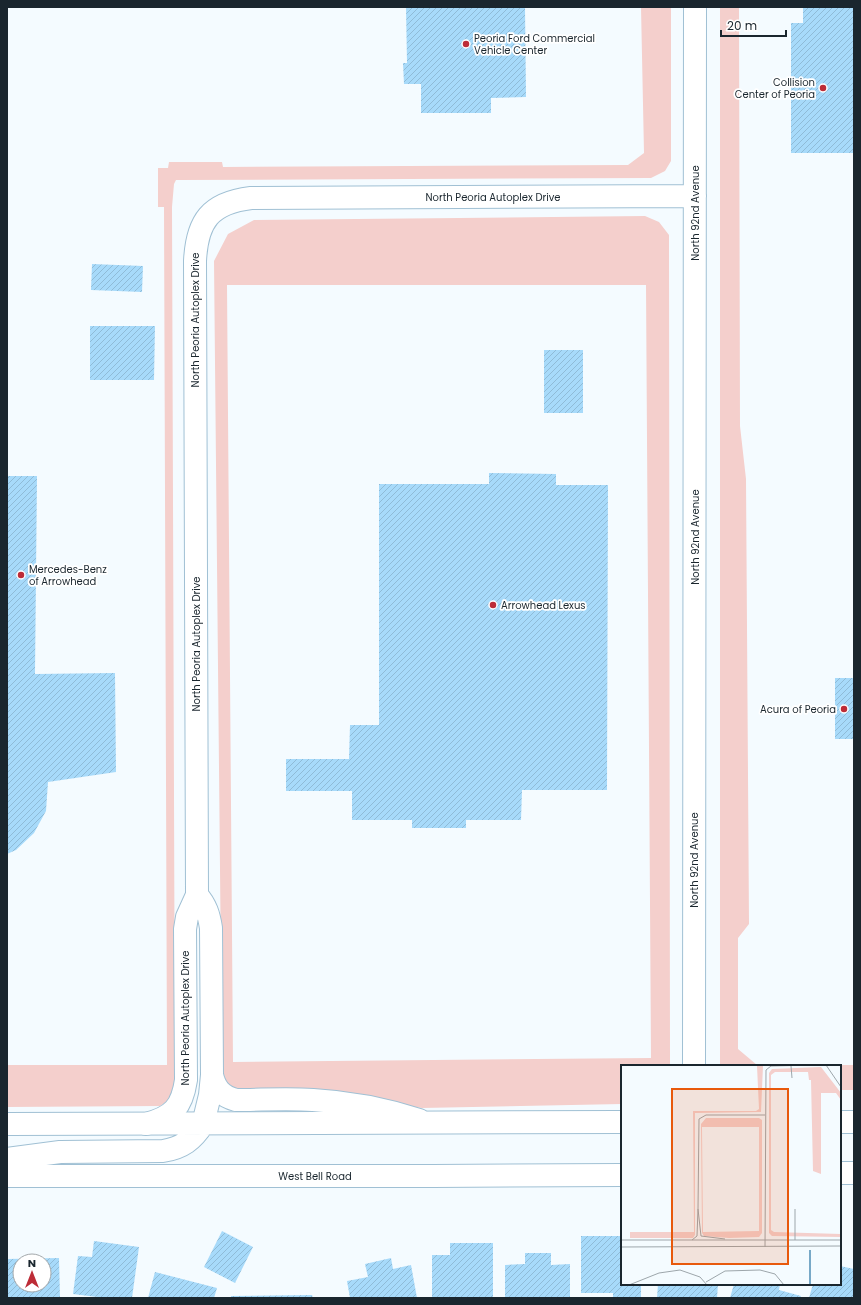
<svg xmlns="http://www.w3.org/2000/svg" width="861" height="1305" viewBox="0 0 861 1305" font-family="Poppins,sans-serif">
	<defs>
		<pattern id="building-hatch" width="6" height="6" patternUnits="userSpaceOnUse"><rect width="6" height="6" fill="#a7dafa"/><path d="M-1 1l2-2M0 6l6-6M5 7l2-2" fill="none" stroke="#8fbbd7"/></pattern>
	</defs>
	<rect width="100%" height="100%" fill="#f4fbff"/>
	<path fill="#f4cfcc" fill-rule="evenodd" d="M641 7H671V161L665 171 651 178 176 180 174 184 172 207 175 1088 169 1100 160 1106 7 1107V1065H167L164 207H158V168H168L169 162H222L223 167 628 165 644 153Z
		M720 7H739L740 426 746 479 749 924 738 938V1049L757 1065H854V1090H840V1066H720Z
		M645 216 659 222 669 235 670 1066H622V1104L422 1108 322 1092H236L224 1082 222 1071 214 261 228 234 254 220ZM227 285H646L651 1058 233 1062Z"/>
	<path fill="url(#building-hatch)" fill-rule="evenodd" d="M406 7H525L526 97 491 98V113H421V84H404L403 63H407Z
		M803 7H854V153H791V23H803Z
		M92 264 143 266 142 292 91 290Z
		M90 326H155L154 380H90Z
		M544 350H583V413H544Z
		M489 473 556 474V485H608L607 790H522L521 820H466V828H412V820H352V791H286V759H349L350 725H379V484H489Z
		M7 476H37L35 674 115 673 116 772 48 782 46 811 34 833 16 850 7 854Z
		M835 678H854V739H835Z
		M222 1231 253 1247 235 1283 204 1267Z
		M581 1236H622V1284H641V1298H613V1293H581Z
		M94 1241 139 1247 132 1298H105L73 1294 78 1256 92 1257Z
		M450 1243H493V1298H432V1255H450Z
		M525 1253H551V1265L570 1264V1298H505V1265L525 1264Z
		M59 1258 60 1298H7V1259ZM20 1261H44V1285H20Z
		M391 1258 393 1269 411 1265 417 1298H350L347 1281 368 1277 365 1264Z
		M840 1266 854 1269V1298H809L813 1284H840Z
		M155 1272 217 1288 214 1298H148Z
		M658 1284H718L717 1298H657Z
		M734 1284H780L779 1290 801 1296 800 1298H730Z
		M312 1295 313 1298H231V1296Z"/>
	<g fill="none" stroke-linecap="round" stroke-linejoin="round">
		<g stroke="#a0c0d4" stroke-width="24">
			<path id="street" d="M197 895C206 905 209 915 211 928L212 1075C215 1088 221 1096 236 1100 261 1100 287 1098 313 1100 349 1102 385 1109 419 1120
				M694 1066 695 7
				M146 1124C173 1117 182 1107 186 1080L185 929 187 917 197 895 195 261C197 221 210 203 251 198L695 196
				M203 1124 210 1095 212 1075"/>
		</g>
		<g stroke="#a0c0d4" stroke-width="24">
			<path id="primary" d="M840 1122H854
				M7 1124 622 1122
				M7 1159 60 1152 163 1151C182 1148 193 1140 203 1124
				M840 1173H854
				M7 1176H433L622 1175"/>
		</g>
		<use href="#street" stroke="#fff" stroke-width="22"/>
		<use href="#primary" stroke="#fff" stroke-width="22"/>
	</g>
	<g fill="#bd2c37" stroke="#fff" stroke-width="1.5">
		<circle cx="466" cy="44" r="4"/>
		<circle cx="823" cy="88" r="4"/>
		<circle cx="21" cy="575" r="4"/>
		<circle cx="493" cy="605" r="4"/>
		<circle cx="844" cy="709" r="4"/>
	</g>
	<g text-anchor="middle" dominant-baseline="central" stroke-width="3.5" stroke-linejoin="round" paint-order="stroke">
		<g font-size="10" fill="#1a262e" stroke="#fff" text-anchor="start">
			<text x="474" y="38">Peoria Ford Commercial<tspan x="474" dy="12">Vehicle Center</tspan></text>
			<text x="815" y="82" text-anchor="end">Collision<tspan x="815" dy="12">Center of Peoria</tspan></text>
			<text x="29" y="569">Mercedes-Benz<tspan x="29" dy="12">of Arrowhead</tspan></text>
			<text x="501" y="605">Arrowhead Lexus</text>
			<text x="836" y="709" text-anchor="end">Acura of Peoria</text>
		</g>
		<g font-size="10" fill="#1a262e" stroke="#fff">
			<text x="493" y="197">North Peoria Autoplex Drive</text>
			<text transform="translate(695 213) rotate(-90)">North 92nd Avenue</text>
			<text transform="translate(195 320) rotate(-90)">North Peoria Autoplex Drive</text>
			<text transform="translate(695 537) rotate(-90)">North 92nd Avenue</text>
			<text transform="translate(196 644) rotate(-90)">North Peoria Autoplex Drive</text>
			<text transform="translate(694 860) rotate(-90)">North 92nd Avenue</text>
			<text transform="translate(185 1018) rotate(-90)">North Peoria Autoplex Drive</text>
			<text x="315" y="1176">West Bell Road</text>
		</g>
	</g>
	<g transform="translate(621 1065)">
		<rect width="220" height="220" fill="#f4fbff"/>
		<path d="M136 1H142L140 47 74 48V170L72 173H9V167H73L72 46H135L138 44ZM200 2 220 28V35L215 28H200V109L192 106 190 15H188L187 7H154L150 10V165L153 167 220 169V172L151 171 148 168V8L151 4ZM85 53H138L141 55V168L138 172 108 173 83 171 81 168 80 59ZM81 62H138V166L82 167Z" fill="#f4cfcc" fill-rule="evenodd"/>
		<path fill="none" stroke="#77a8c7" stroke-width="2" d="M189 185V220"/>
		<path fill="none" stroke="#9da6ab" stroke-width="1" d="M205 0 220 22M170 1 171 13M77 144 80 171 104 174M174 144V175M0 175H220M71 175 76 171 77 144 78 54 85 50H144M0 182 220 181M144 182 145 5 150 1 193 0M85 217 104 206 139 205 154 209 163 220M8 220 38 208 59 205 79 212 86 220"/>
		<path fill="#e8590c" fill-opacity="0.15" stroke="#e8590c" stroke-width="2" d="M51 24H167V199H51Z"/>
		<rect width="220" height="220" fill="none" stroke="#1a262e" stroke-width="2"/>
	</g>
	<rect width="861" height="1305" fill="none" stroke="#1a262e" stroke-width="16"/>
	<g transform="translate(32 1273)"><circle r="19" fill="#ffffff" stroke="#a3a8ab"/>
	<path d="M0-3L7 15L0 10L-7 15Z" fill="#bd2c37"/>
	<text y="-6" font-size="11" font-weight="bold" text-anchor="middle" fill="#1a262e">N</text>
	</g>
	<path d="M721 30v6h65v-6" fill="none" stroke="#1a262e" stroke-width="2"/>
	<text x="727" y="30" font-size="12" fill="#1a262e" stroke="#ffffff" stroke-width="3" paint-order="stroke">20 m</text>
</svg>
